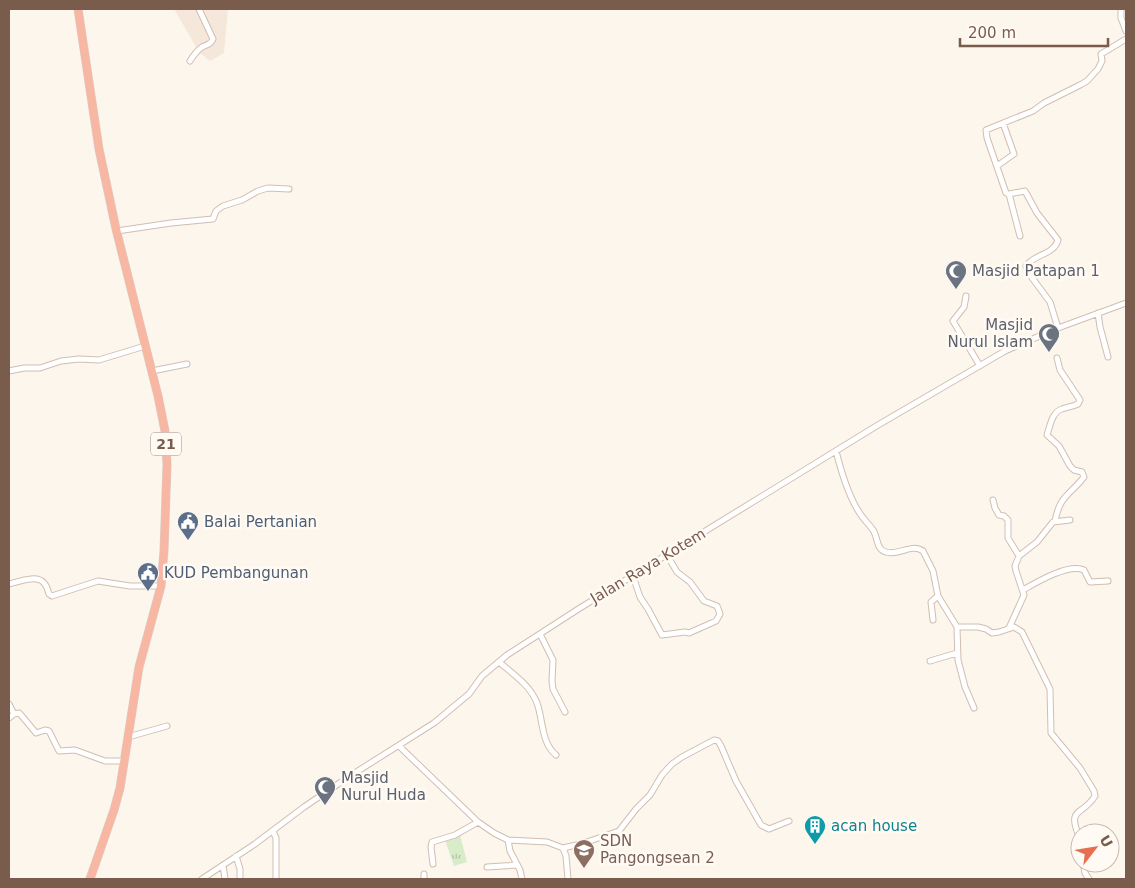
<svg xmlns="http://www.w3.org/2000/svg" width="1135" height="888" viewBox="0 0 1135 888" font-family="'DejaVu Sans',sans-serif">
	<defs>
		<pattern id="grass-tufts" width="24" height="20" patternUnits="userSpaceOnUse" patternTransform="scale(1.25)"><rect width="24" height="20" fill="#d8ecc9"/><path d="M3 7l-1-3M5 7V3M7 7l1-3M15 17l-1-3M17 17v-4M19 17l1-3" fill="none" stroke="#b4c2a5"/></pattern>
	</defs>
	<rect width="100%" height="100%" fill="#fdf6ec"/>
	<path fill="#f5e8da" d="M174 9H228L224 53 210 61 199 52Z"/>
	<path fill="url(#grass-tufts)" d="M460 835 467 862 454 866 445 840Z"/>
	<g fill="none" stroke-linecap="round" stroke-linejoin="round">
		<g stroke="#d1beb0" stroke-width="7">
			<path id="minor" d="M1121 9V18L1126 31
				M190 61C193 56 198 50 202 47 208 44 210 45 213 39L199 9
				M997 166 1014 154 1003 123
				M1009 194 1020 236
				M117 231 171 223 213 219 216 211 223 206 242 200 258 191 268 188 289 189
				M966 296 964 307 953 321 980 366
				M1098 313 1100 327 1108 357
				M1058 328 1050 302 1030 275 1026 266C1034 254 1054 255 1058 240L1037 213 1025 191 1009 194 1006 193 987 138 986 130 1033 111 1044 103 1080 85 1087 81 1098 69 1102 61 1101 54 1126 39
				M9 371 24 368H40L61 361 79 359 99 360 145 346
				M152 371 187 364
				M836 451C841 471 848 495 859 512 863 519 869 524 873 530 878 537 876 550 886 552 899 556 911 543 923 551L933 571 938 596 957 627H978L986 629 992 633 999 632 1014 627 1022 632 1050 689 1051 733 1080 768 1094 791 1095 796C1082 817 1066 806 1080 839
				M993 500 995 508 999 515 1004 516 1008 520V538L1019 556
				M1055 521C1060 495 1070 495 1084 477L1082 472 1074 470 1070 466 1059 446 1047 435C1050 426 1052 412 1062 409 1067 407 1072 407 1078 404L1080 400 1060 370 1057 358
				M633 576 640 597 648 609 662 635 685 632 689 633 716 621 720 614 717 606 704 601 690 582 677 572 667 555
				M9 584C18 582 37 574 44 583 47 586 48 591 49 594L52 596 98 581 130 586H161
				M1023 590C1037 582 1069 563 1084 570L1090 582 1108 581
				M933 620 931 602 938 596
				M957 627 958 660 965 687 974 708
				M1009 628 1024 595 1016 571 1015 566 1019 556 1037 542 1053 522 1070 520
				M540 634 553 660 552 681 553 689 565 712
				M930 661 957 653
				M499 662C513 674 530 685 537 703 543 719 541 743 556 755
				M9 704 14 714 9 718
				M14 714 19 713 21 715 36 733 45 730 49 731 59 751 75 750 105 761H124
				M128 737 167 726
				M399 746 478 822 494 833 508 840 547 842 563 848 566 856 568 879
				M273 831 276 838V879
				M508 840 510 851 520 870 522 879
				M563 848 581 844 619 831 636 809 650 795 662 775 672 764 682 757 714 740 718 741 721 746 736 781 761 825 769 829 789 821
				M236 856 240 869V879
				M1083 863 1085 873 1089 879
				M433 864 431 847 432 842 455 835 478 822
				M223 865 225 879
				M487 867 517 865
				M424 874V879
				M202 879 255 844 304 807 350 776 434 723 469 694 482 676 507 655 580 608 878 425 1005 351 1058 328 1126 303"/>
		</g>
		<g stroke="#dad1cd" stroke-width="9">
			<path id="highway" d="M78 9 99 149 116 229 158 396 165 431 167 465 164 551 161 586 139 667 120 788 114 810 90 879"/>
		</g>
		<use href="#minor" stroke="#fff" stroke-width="5"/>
		<use href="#highway" stroke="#f7b7a3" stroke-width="8"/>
	</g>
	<defs>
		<g id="mosque-pin" transform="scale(1.125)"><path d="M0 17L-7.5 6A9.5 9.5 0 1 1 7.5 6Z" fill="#6b7280" stroke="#fffaf3"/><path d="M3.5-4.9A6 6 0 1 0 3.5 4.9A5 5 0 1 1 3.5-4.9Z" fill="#fff"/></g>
		<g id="civic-pin" transform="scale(1.125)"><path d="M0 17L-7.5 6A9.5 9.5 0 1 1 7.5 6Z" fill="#5c6f8a" stroke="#fffaf3"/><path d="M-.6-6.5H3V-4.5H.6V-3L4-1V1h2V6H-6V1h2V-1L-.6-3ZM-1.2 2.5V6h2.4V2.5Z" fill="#fff"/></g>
		<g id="building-pin" transform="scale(1.125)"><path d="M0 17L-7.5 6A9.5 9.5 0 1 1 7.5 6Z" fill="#0f9aa8" stroke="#fffaf3"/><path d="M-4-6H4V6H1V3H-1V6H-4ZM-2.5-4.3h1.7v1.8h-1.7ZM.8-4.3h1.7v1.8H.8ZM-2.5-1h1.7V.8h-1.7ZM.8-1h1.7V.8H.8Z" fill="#fff"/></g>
		<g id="school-pin" transform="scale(1.125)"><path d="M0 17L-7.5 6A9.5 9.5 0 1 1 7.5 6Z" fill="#8d6e63" stroke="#fffaf3"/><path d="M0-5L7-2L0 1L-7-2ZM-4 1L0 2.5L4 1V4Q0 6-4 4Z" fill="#fff"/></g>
	</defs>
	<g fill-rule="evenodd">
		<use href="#mosque-pin" x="956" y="271"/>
		<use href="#mosque-pin" x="1049" y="334"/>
		<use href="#civic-pin" x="188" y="522"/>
		<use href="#civic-pin" x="148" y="573"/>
		<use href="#mosque-pin" x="325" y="787"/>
		<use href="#building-pin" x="815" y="826"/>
		<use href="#school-pin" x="584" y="850"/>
	</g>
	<g text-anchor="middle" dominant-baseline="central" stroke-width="5" stroke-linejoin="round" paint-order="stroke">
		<rect fill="#fffaf3" stroke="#a28b7f" stroke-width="1" x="151" y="432.5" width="30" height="23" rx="4"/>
		<g font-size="14" font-weight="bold" fill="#7a5c4d">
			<text x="166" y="444">21</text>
		</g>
		<g font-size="15" fill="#5b616d" stroke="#fffaf3" text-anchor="start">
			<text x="972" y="271">Masjid Patapan 1</text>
			<text x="1033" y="325" text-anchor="end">Masjid<tspan x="1033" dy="17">Nurul Islam</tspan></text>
			<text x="341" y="778">Masjid<tspan x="341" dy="17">Nurul Huda</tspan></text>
		</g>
		<g font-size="15" fill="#4e5e75" stroke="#fffaf3" text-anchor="start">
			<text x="204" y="522">Balai Pertanian</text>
			<text x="164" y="573">KUD Pembangunan</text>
		</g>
		<g font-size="15" fill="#7a5c4d" stroke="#fffaf3">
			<text transform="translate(648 566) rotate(-31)">Jalan Raya Kotem</text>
		</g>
		<g font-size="15" fill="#0d838f" stroke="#fffaf3" text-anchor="start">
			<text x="831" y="826">acan house</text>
		</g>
		<g font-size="15" fill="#785e54" stroke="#fffaf3" text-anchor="start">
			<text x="600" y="841">SDN<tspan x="600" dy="17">Pangongsean 2</tspan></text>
		</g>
	</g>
	<rect width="1135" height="888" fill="none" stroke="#7a5c4d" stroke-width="20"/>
	<g transform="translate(1095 848) rotate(59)"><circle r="24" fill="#fffaf3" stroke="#cabbb1"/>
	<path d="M0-4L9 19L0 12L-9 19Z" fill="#e76f51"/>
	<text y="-8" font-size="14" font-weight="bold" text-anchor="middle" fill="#7a5c4d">U</text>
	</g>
	<path d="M960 38v8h148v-8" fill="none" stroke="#7a5c4d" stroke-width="2.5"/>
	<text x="968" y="38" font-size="15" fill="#7a5c4d" stroke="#fffaf3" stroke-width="4" paint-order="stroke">200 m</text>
</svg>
